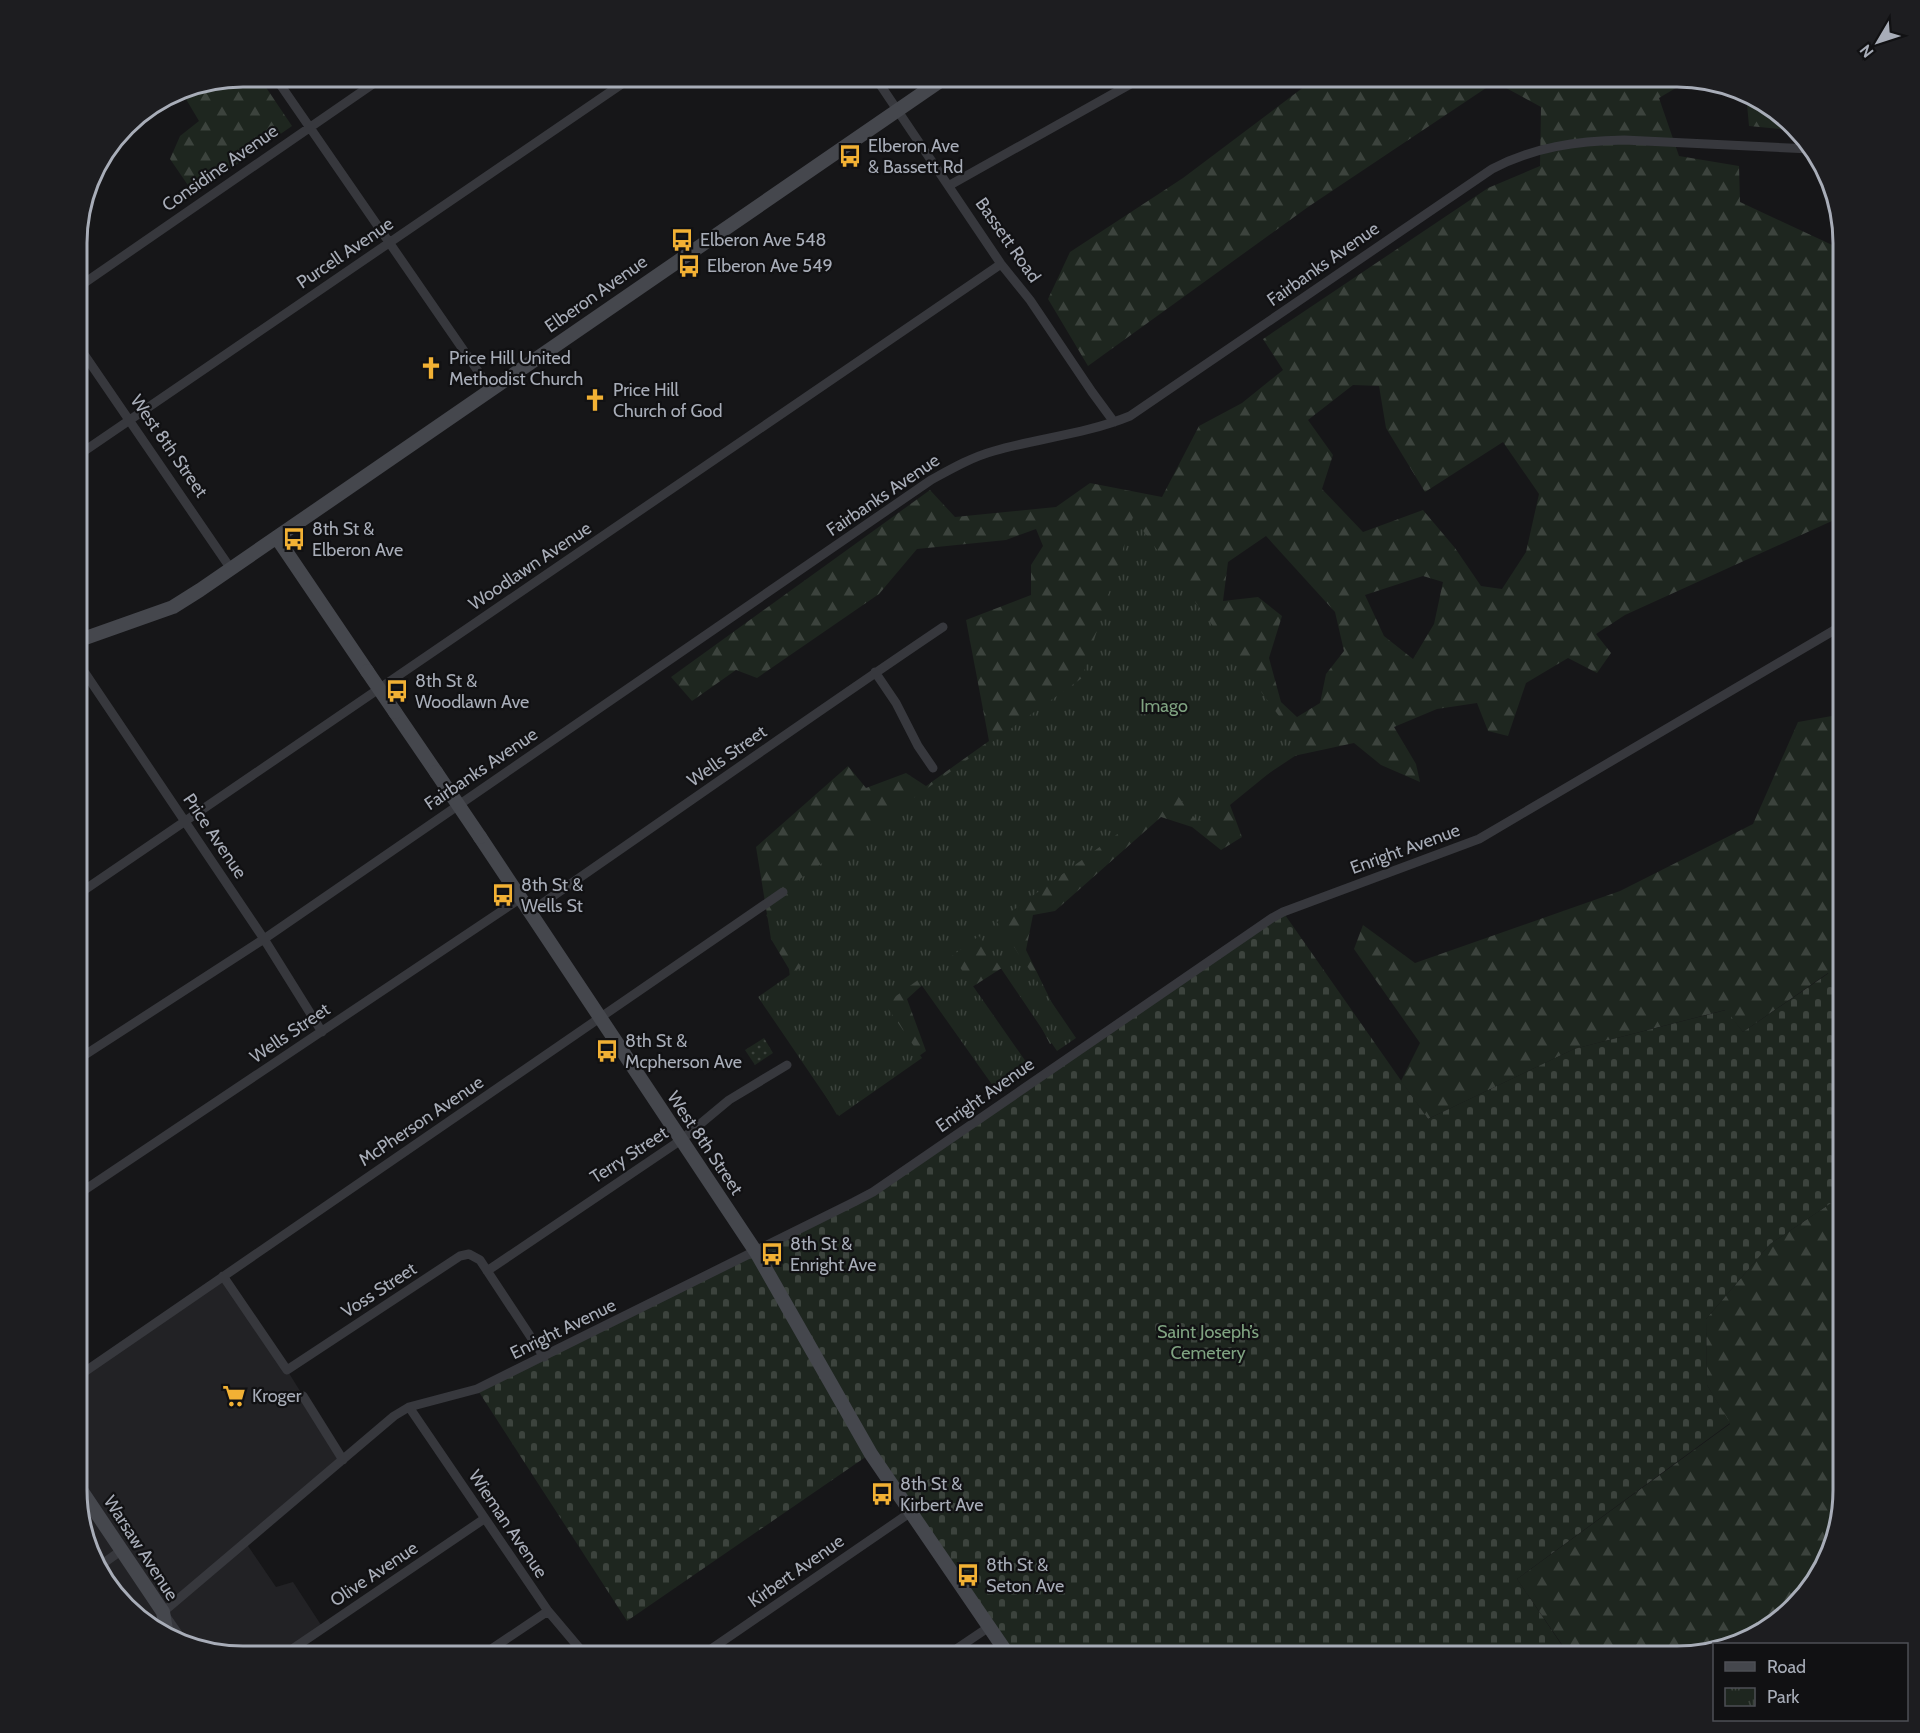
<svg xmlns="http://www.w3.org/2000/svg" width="1920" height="1733" viewBox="0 0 1920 1733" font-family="Cabin,sans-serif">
	<defs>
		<pattern id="grass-dots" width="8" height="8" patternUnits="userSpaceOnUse" patternTransform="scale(1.5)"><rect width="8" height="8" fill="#1e261f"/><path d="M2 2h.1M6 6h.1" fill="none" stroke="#3c433d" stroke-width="1.8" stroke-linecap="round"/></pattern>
		<pattern id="forest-firs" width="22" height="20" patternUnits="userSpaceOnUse" patternTransform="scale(1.5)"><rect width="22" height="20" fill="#1e261f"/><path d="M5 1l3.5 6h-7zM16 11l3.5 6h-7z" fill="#3c433d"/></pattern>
		<pattern id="cemetery-stones" width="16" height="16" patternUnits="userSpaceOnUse" patternTransform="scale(1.5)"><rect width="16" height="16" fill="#1e261f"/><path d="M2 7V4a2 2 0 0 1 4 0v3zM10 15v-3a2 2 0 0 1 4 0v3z" fill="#3c433d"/></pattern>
		<pattern id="park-tufts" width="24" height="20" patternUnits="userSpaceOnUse" patternTransform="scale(1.5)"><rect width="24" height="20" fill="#1e261f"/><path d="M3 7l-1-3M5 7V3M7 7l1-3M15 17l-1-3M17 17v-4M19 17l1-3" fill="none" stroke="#3c433d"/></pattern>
	</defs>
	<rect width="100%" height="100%" fill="#161618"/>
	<path fill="#222225" d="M223 1276 287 1370 343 1460 246 1543 276 1587 293 1582 323 1628 282 1656H243L179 1644 125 1608 89 1554 77 1501V1377Z"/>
	<path fill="url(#grass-dots)" d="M764 1038 773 1053 755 1065 745 1050Z"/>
	<path fill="url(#forest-firs)" fill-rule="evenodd" d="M243 77H259L292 126 194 194 170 159 180 136 199 121 180 89 193 86 200 92 223 84 226 80Z
		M1317 77H1677L1691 79 1659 98 1679 156 1739 166 1740 202 1843 250V516L1625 615 1596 634 1611 653 1597 673 1568 658 1526 683 1508 736 1488 731 1477 703 1437 709 1394 727 1416 764 1420 782 1381 765 1354 743 1289 757 1230 805 1242 837 1221 850 1192 827 1161 817 1055 911 1033 915 1026 950 1067 1034 1050 1044 1008 964 969 989 938 971 907 999 926 1051 837 1115 798 1049 789 969 771 939 756 847 848 766 866 788 906 773 926 786 989 741 966 620 1031 595V565L1043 546 1036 529 1006 540 917 549 879 594 757 678 736 670 692 701 671 677 930 490 955 517 1056 507 1090 483 1162 497 1199 426 1242 403 1283 370 1263 339 1488 188 1540 166 1541 107 1495 82 1308 207 1088 366 1048 299 1070 252 1183 178ZM1353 385 1379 386 1386 428 1425 492 1503 442 1539 494 1526 552 1502 589 1481 586 1455 548 1423 510 1363 532 1322 489 1333 455 1308 420ZM1266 536 1335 612 1344 651 1326 674 1320 703 1297 717 1281 702 1269 658 1282 616 1258 597 1223 601 1228 562ZM1423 576 1443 582 1434 624 1413 659 1384 636 1365 595Z
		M1746 93 1795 125 1799 131 1749 126Z
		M1843 714V993L1828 973 1743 1032 1725 1010 1574 1049 1428 1119 1401 1081 1420 1043 1354 949 1363 925 1415 963 1620 891 1753 824 1798 722Z
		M1843 1195V1501L1831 1554 1795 1608 1736 1644H1714V1649L1677 1656H1560L1565 1649 1517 1579 1730 1424 1707 1385 1706 1319 1770 1244Z"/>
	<path fill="url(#cemetery-stones)" d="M1283 912 1428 1119 1574 1049 1726 1010 1743 1032 1829 973 1843 993V1195L1770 1244 1706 1319 1707 1385 1730 1423 1517 1579 1565 1650 1560 1656H1009L870 1454 627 1621 477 1389 854 1202Z"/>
	<path fill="url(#park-tufts)" d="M1133 517 1304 750 1197 821 1175 792 997 922 1076 1038 1057 1051 979 936 952 956 1031 1069 998 1093 918 980 885 1004 922 1058 839 1116 758 997 801 967 766 915 796 894 790 886 1082 678Z"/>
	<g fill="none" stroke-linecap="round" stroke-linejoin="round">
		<path stroke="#37383d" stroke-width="9" d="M275 77 491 390
			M875 77 1001 264 1030 300 1092 392 1114 422
			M950 185 1143 77
			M77 288 383 77
			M77 344 231 569
			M77 456 632 77
			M77 661 264 939 322 1032
			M875 672 896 703 918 746 933 768
			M77 895 1001 264
			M530 912C668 817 805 720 943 627
			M77 1060 264 939 931 480C951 469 972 457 994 451 1039 438 1086 434 1130 416L1492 169C1534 147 1576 141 1624 140L1811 149
			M77 1195 521 898
			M487 1271 681 1140 729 1100 787 1065
			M223 1276 287 1370 460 1256 469 1254 480 1260 544 1357
			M77 1377 783 892
			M303 1396 343 1460
			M409 1407 548 1611 586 1656
			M98 1567 122 1550
			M186 1645 163 1612 394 1416 409 1407 477 1389 854 1202 873 1192 1272 918 1283 912 1479 839 1843 625
			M282 1656 484 1519
			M481 1656 548 1611
			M701 1656 911 1512
			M946 1656 989 1627"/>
		<path stroke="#45474d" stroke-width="14" d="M277 538 367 671
			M77 641 173 607 200 590 946 77
			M395 712 436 772
			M480 837 756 1252 871 1454 1009 1656
			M77 1484 163 1612 167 1636"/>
		<path stroke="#45474d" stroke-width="14" d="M367 671 395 712
			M436 772 480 837"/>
	</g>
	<defs>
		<g id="bus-bare" transform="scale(1.8)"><path d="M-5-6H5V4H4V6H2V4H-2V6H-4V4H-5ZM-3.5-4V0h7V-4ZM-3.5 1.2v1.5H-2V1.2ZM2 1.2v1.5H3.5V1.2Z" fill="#f2b134" stroke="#111113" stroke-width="2.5" paint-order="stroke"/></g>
		<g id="church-bare" transform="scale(1.8)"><path d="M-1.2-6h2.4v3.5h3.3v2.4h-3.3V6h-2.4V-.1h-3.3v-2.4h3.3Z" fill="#f2b134" stroke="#111113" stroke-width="2.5" paint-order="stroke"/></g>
		<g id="supermarket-bare" transform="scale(1.8)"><path d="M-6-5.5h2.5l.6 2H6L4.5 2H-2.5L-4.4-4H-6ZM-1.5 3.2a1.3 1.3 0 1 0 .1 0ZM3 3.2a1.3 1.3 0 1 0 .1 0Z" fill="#f2b134" stroke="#111113" stroke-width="2.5" paint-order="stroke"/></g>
	</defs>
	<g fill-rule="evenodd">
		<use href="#bus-bare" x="850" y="156"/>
		<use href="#bus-bare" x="682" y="240"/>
		<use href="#bus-bare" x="689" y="266"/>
		<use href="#church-bare" x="431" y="368"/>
		<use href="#church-bare" x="595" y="400"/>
		<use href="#bus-bare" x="294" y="539"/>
		<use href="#bus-bare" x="397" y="691"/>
		<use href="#bus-bare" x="503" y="895"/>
		<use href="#bus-bare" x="607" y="1051"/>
		<use href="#bus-bare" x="772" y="1254"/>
		<use href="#supermarket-bare" x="234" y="1396"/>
		<use href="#bus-bare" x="882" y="1494"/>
		<use href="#bus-bare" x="968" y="1575"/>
	</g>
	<g text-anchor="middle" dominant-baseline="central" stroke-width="4.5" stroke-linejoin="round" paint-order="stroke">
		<g font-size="18" fill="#a8adb8" stroke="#111113" text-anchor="start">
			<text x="868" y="146">Elberon Ave<tspan x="868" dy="21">&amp; Bassett Rd</tspan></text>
			<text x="700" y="240">Elberon Ave 548</text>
			<text x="707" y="266">Elberon Ave 549</text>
			<text x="449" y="358">Price Hill United<tspan x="449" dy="21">Methodist Church</tspan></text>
			<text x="613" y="390">Price Hill<tspan x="613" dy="21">Church of God</tspan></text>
			<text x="312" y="529">8th St &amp;<tspan x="312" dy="21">Elberon Ave</tspan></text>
			<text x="415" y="681">8th St &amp;<tspan x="415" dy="21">Woodlawn Ave</tspan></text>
			<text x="521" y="885">8th St &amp;<tspan x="521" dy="21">Wells St</tspan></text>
			<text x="625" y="1041">8th St &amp;<tspan x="625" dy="21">Mcpherson Ave</tspan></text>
			<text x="790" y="1244">8th St &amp;<tspan x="790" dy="21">Enright Ave</tspan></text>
			<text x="252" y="1396">Kroger</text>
			<text x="900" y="1484">8th St &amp;<tspan x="900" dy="21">Kirbert Ave</tspan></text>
			<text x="986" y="1565">8th St &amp;<tspan x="986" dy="21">Seton Ave</tspan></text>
		</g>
		<g font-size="18" fill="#a8adb8" stroke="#111113">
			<text transform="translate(220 168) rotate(-35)">Considine Avenue</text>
			<text transform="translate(1008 240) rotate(55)">Bassett Road</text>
			<text transform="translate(345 253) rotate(-34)">Purcell Avenue</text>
			<text transform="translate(1323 264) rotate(-35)">Fairbanks Avenue</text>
			<text transform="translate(596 294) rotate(-35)">Elberon Avenue</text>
			<text transform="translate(169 446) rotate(55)">West 8th Street</text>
			<text transform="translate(883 495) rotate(-34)">Fairbanks Avenue</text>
			<text transform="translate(530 566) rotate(-34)">Woodlawn Avenue</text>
			<text transform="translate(727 756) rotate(-35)">Wells Street</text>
			<text transform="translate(481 769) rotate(-34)">Fairbanks Avenue</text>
			<text transform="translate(215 836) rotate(56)">Price Avenue</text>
			<text transform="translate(1405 849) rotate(-20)">Enright Avenue</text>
			<text transform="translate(290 1033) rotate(-34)">Wells Street</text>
			<text transform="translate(985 1095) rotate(-35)">Enright Avenue</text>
			<text transform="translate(421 1121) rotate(-34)">McPherson Avenue</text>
			<text transform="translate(705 1143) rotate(56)">West 8th Street</text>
			<text transform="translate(629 1155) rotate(-33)">Terry Street</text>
			<text transform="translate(379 1290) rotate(-33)">Voss Street</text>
			<text transform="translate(563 1329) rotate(-26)">Enright Avenue</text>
			<text transform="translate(508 1524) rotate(56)">Wieman Avenue</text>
			<text transform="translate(141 1548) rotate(57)">Warsaw Avenue</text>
			<text transform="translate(796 1571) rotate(-35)">Kirbert Avenue</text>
			<text transform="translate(374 1574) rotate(-34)">Olive Avenue</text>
		</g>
		<g font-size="18" fill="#7fa381" stroke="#111113">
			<text x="1164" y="706">Imago</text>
			<text x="1208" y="1332">Saint Joseph’s<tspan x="1208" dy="21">Cemetery</tspan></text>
		</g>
	</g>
	<path d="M0 0H1920V1733H0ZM243 87H1677A156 156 0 0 1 1833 243V1490A156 156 0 0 1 1677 1646H243A156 156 0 0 1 87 1490V243A156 156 0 0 1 243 87Z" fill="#1d1d20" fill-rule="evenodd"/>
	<path fill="none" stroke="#a8adb8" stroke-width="3" d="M243 87H1677A156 156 0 0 1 1833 243V1490A156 156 0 0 1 1677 1646H243A156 156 0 0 1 87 1490V243A156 156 0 0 1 243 87Z"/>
	<rect x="1713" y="1643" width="195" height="78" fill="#111113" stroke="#4d4f55" stroke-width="1.5"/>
	<rect x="1725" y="1662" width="30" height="9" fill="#45474d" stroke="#4d4f55" stroke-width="1.5"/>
	<text x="1767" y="1673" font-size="18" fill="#a8adb8">Road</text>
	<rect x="1725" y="1688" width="30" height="18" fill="url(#park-tufts)" stroke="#4d4f55" stroke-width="1.5"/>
	<text x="1767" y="1703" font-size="18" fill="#a8adb8">Park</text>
	<g transform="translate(1878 42) rotate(231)" stroke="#111113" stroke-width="4.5" paint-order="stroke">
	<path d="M0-4.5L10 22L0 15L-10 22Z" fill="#a8adb8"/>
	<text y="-9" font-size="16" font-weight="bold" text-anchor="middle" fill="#a8adb8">N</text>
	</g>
</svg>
